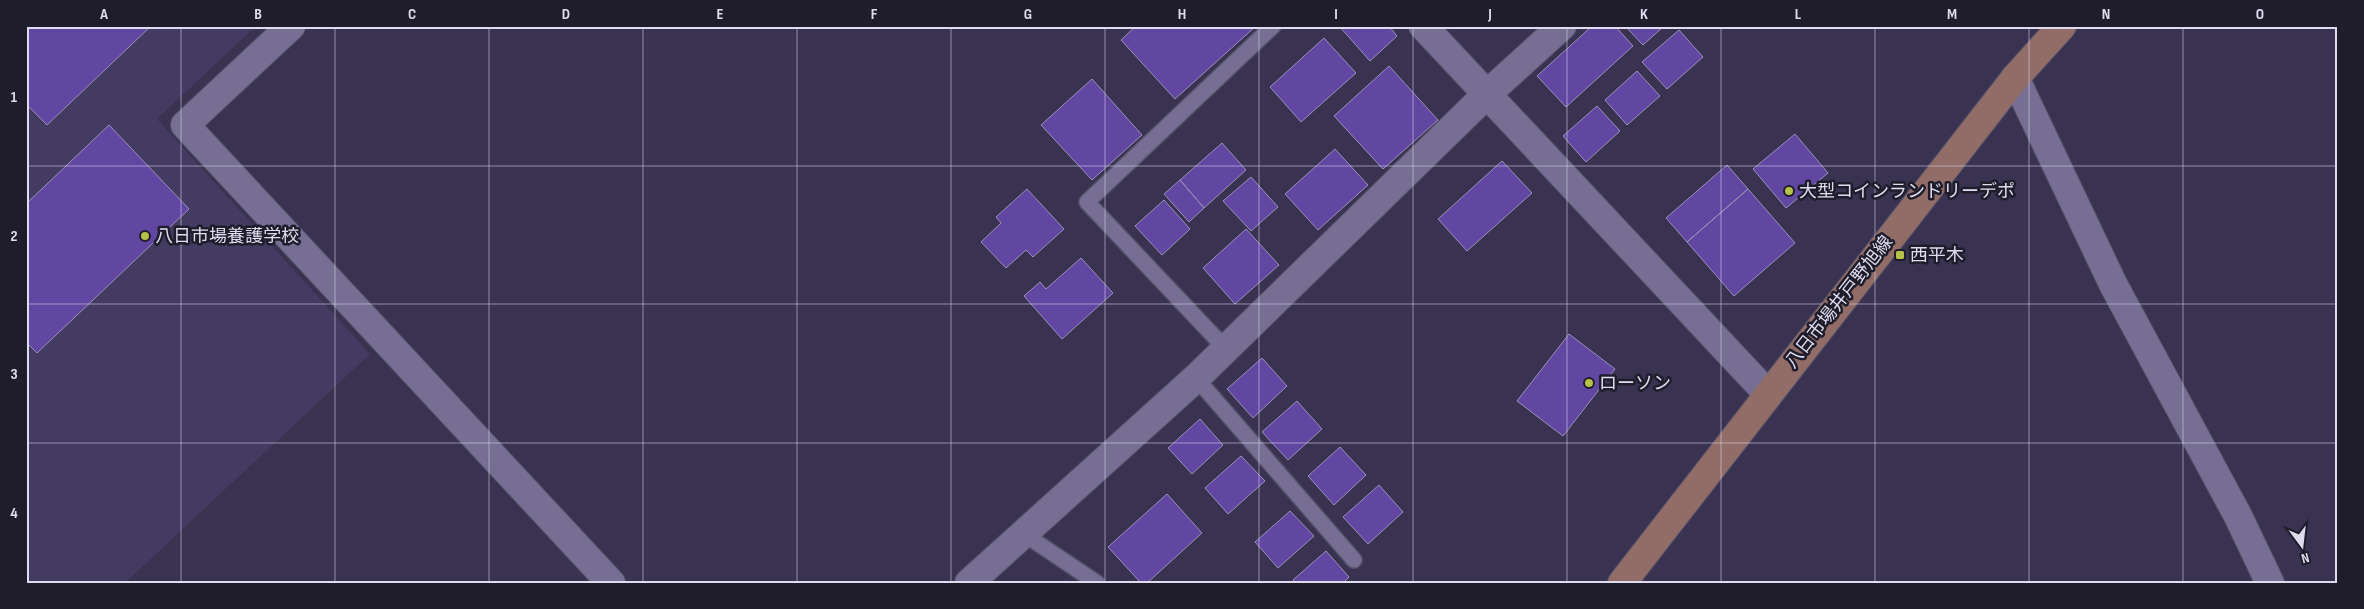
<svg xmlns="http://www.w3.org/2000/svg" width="2364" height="609" viewBox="0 0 2364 609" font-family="'Sofia Sans Condensed','Noto Sans JP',sans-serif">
	<rect width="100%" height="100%" fill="#393251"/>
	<path fill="#433b61" d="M26 26H256L157 119 370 354 125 583H26Z"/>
	<path fill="#6146a2" stroke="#9992b8" d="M26 26H151L47 125 28 106 26 108Z
		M1136 26H1256L1175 99 1121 40Z
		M1339 26H1389L1397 36 1370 61Z
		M1592 26H1615L1633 46 1566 107 1537 76Z
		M1625 26H1664L1643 45Z
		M1679 30 1703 57 1667 89 1642 62Z
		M1324 38 1356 73 1301 122 1270 87Z
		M1389 66 1438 120 1383 169 1334 116Z
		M1637 71 1660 96 1627 125 1605 100Z
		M1092 79 1142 135 1092 180 1041 125Z
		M1597 106 1620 131 1586 162 1563 136Z
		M109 125 189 209 37 353 26 342V204Z
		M1795 134 1828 173 1786 208 1753 169Z
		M1222 143 1246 170 1204 208 1180 180Z
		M1335 149 1368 185 1318 230 1285 194Z
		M1502 161 1532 193 1467 251 1438 219Z
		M1727 165 1748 189 1687 242 1666 218Z
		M1251 177 1278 207 1251 231 1223 201Z
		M1180 180 1204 208 1189 222 1164 194Z
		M1027 189 1064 229 1033 257 1026 250 1006 268 981 242 1001 223 996 217Z
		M1748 189 1795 243 1734 296 1687 242Z
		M1164 200 1190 229 1162 255 1135 226Z
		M1246 229 1279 265 1235 304 1203 268Z
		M1081 258 1113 293 1062 339 1024 296 1040 282 1046 289Z
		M1569 334 1615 369 1563 436 1517 401Z
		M1262 358 1287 386 1253 418 1227 389Z
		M1297 401 1322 429 1288 460 1262 432Z
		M1200 419 1223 445 1192 474 1168 448Z
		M1340 447 1366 475 1334 505 1308 476Z
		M1241 456 1265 481 1228 514 1205 488Z
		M1379 485 1403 512 1368 544 1343 517Z
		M1167 494 1202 533 1147 583H1141L1108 547Z
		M1290 511 1314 536 1278 568 1255 542Z
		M1326 551 1349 577 1343 583H1296L1293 580Z"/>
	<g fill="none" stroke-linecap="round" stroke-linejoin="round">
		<g stroke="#55506a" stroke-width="18">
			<path id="lane" d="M1226 349 1087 202 1273 26
				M1196 378 1354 560
				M1024 534 1097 583"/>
		</g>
		<g stroke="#55506a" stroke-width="30">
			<path id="street" d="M291 26 185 125 611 583
				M1423 26 1768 394
				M2015 78 2113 284 2238 516 2270 583
				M969 583 1196 378 1486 95 1562 26"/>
		</g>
		<g stroke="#55506a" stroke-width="30">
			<path id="secondary" d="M1622 583 2015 78 2062 26"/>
		</g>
		<use href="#lane" stroke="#766f93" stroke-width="15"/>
		<use href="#street" stroke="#766f93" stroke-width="28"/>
		<use href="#secondary" stroke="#926d67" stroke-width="28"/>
	</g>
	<path fill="none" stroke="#dfdcf0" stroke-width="1" stroke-opacity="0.55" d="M181 26V583M335 26V583M489 26V583M643 26V583M797 26V583M951 26V583M1105 26V583M1259 26V583M1413 26V583M1567 26V583M1721 26V583M1875 26V583M2029 26V583M2183 26V583M26 166H2338M26 304H2338M26 443H2338"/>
	<g fill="#b7c147" stroke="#1f1d2b" stroke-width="2">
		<circle cx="1789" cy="191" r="5"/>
		<circle cx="145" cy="236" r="5"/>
		<rect x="1895" y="250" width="10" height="10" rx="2.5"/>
		<circle cx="1589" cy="383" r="5"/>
	</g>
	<g text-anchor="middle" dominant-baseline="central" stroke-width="5" stroke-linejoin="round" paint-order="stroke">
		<g font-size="18" fill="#dfdcf0" stroke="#1f1d2b" text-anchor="start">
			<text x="1799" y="191">大型コインランドリーデポ</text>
			<text x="155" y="236">八日市場養護学校</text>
			<text x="1910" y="255">西平木</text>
			<text x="1599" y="383">ローソン</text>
		</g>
		<g font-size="18" fill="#dfdcf0" stroke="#1f1d2b">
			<text transform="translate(1839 302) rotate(-52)">八日市場井戸野旭線</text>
		</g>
	</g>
	<rect width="2364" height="609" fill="none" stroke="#1f1d2b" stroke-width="55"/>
	<g transform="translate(2302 546) rotate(165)" stroke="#1f1d2b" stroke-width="4" paint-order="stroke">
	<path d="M0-4L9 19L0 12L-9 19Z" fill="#dfdcf0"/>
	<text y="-8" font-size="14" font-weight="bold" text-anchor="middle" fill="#dfdcf0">N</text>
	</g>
	<rect x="28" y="28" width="2308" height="554" fill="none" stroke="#dfdcf0" stroke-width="2"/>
	<g font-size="16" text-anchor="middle" font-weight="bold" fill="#dfdcf0">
		<text x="104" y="19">A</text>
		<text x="258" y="19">B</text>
		<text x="412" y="19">C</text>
		<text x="566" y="19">D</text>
		<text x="720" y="19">E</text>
		<text x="874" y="19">F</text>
		<text x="1028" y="19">G</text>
		<text x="1182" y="19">H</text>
		<text x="1336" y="19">I</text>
		<text x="1490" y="19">J</text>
		<text x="1644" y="19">K</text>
		<text x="1798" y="19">L</text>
		<text x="1952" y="19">M</text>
		<text x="2106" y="19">N</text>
		<text x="2260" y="19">O</text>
		<text x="14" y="102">1</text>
		<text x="14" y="241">2</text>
		<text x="14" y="379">3</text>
		<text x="14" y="518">4</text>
	</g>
</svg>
